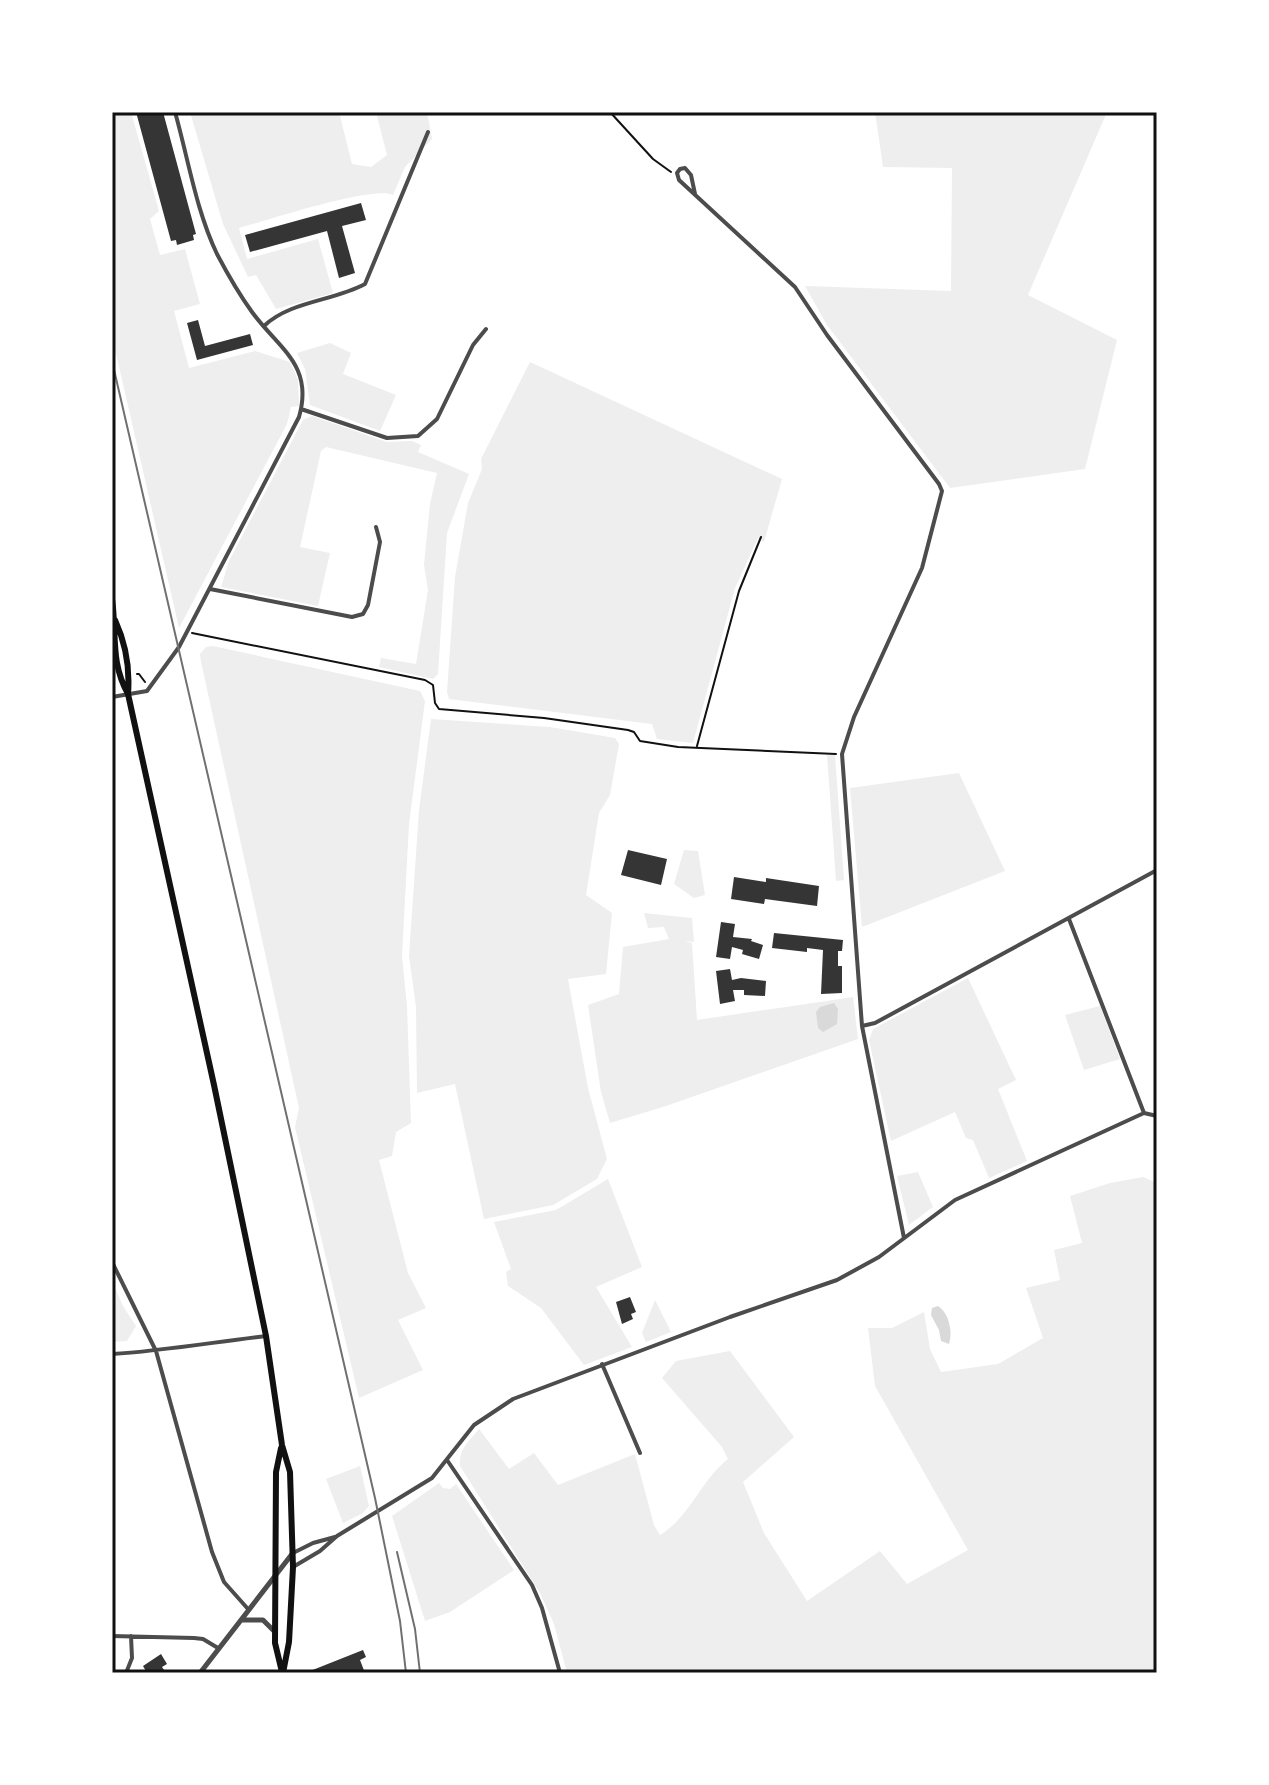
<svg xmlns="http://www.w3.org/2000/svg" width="1269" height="1785" viewBox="0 0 1269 1785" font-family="Raleway,sans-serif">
	<rect width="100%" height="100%" fill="#fff"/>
	<path fill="#eee" d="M112 112H131L159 211 150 219 160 255 185 249 200 304 174 311 189 368 255 351 290 362 298 380 299 406 291 407 287 424 179 628 112 336Z
		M190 112H339L352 164 371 167 387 155 376 112H427L432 139 405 167 393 195C374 185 265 221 239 228L247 259 318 239 333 293 276 309 256 275 248 277 223 224Z
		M875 112H1107L1028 295 1117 340 1085 469 950 488 827 325 805 286 951 291 952 168 883 167Z
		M330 343 351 353 343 374 396 395 380 431 310 405 305 369 297 353Z
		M530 362 782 479 764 542 758 538 735 588 693 743 657 739 652 724 449 699 447 692 455 577 468 503 482 469 481 459Z
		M312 416 387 442 412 441 421 445 418 452 469 474 447 533 438 674 433 679 379 667 381 658 416 664 428 590 424 565 430 504 437 473 326 447 321 451 300 547 330 553 318 606 221 587 229 561 303 420Z
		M213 646 420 691 425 701 409 824 402 956 407 1006 411 1123 396 1132 392 1156 379 1160 408 1273 426 1308 398 1320 423 1370 359 1398 295 1127 299 1108 201 662 200 654 206 647Z
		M431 719 550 727 615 738 619 744 610 795 599 813 586 895 612 913 606 974 568 979 588 1088 607 1159 597 1179 553 1205 484 1219 455 1084 417 1093 416 1007 409 956 419 810Z
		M827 755H835L844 880 836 881Z
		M959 773 1005 871 862 927 850 788Z
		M684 850 698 851 705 895 694 898 674 884Z
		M644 913 692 918 694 942 684 941 692 943 697 1020 853 997 858 1039 666 1106 610 1123 601 1092 588 1005 619 994 623 947 669 939 664 927 648 928Z
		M968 978 1016 1080 998 1089 1027 1161 989 1178 973 1140 966 1138 955 1112 891 1141 869 1040 873 1029Z
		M1100 1006 1120 1059 1084 1070 1065 1015Z
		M918 1172 933 1207 909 1225 897 1176Z
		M1143 1177 1157 1183V1673H567L554 1624 540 1593 460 1466C458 1450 469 1441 479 1429L509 1469 534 1453 558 1485 635 1454 654 1525 660 1535C690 1517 701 1480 728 1459L722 1447 662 1378 676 1361 730 1351 794 1437 743 1482 764 1533 807 1601 880 1551 907 1584 968 1550 875 1386 868 1328H892L924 1312 930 1349 941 1372 998 1364 1043 1338 1026 1288 1060 1280 1054 1250 1082 1243 1070 1196 1110 1183Z
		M608 1179 642 1267 596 1287 632 1347 584 1365 541 1308 508 1286 506 1272 511 1269 494 1222 556 1210Z
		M112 1281 123 1306 136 1326 127 1341 112 1342Z
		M655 1300 671 1332 646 1342 642 1333Z
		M360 1466 369 1506 363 1513 343 1523 326 1479Z
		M439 1483 443 1488 450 1489 456 1484 514 1570 450 1612 425 1621 392 1516Z"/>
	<path fill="#d9d9d9" d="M834 1003 838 1009 837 1024 823 1032 818 1028 816 1012 820 1007Z
		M938 1306C949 1313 953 1332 949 1344L941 1341 939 1330 931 1315 932 1308Z"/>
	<path fill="#353535" d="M136 112H163L196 234 193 235 194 240 177 245 176 240 171 241Z
		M361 203 366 220 342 226 355 273 339 278 327 231 250 252 245 235Z
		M198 320 205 346 250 334 253 345 197 360 187 323Z
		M628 850 667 859 661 885 621 875Z
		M734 877 766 882V878L819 886 817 906 765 899 764 904 731 899Z
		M721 922 735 924 733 937 752 939 751 941 763 945 759 959 742 954 743 950 732 947 730 959 716 957Z
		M774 933 843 940 842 951H838V966H842V993L821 994 823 950 807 948V952L772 948Z
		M730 969 732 980 741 978 766 981 765 996 744 995V990H733L735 1001 720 1004 716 971Z
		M630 1297 636 1312 631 1314 633 1319 622 1324 616 1302Z
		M363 1650 366 1657 360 1660 365 1673H305Z
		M161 1654 167 1664 162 1667 166 1673H147L143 1666Z"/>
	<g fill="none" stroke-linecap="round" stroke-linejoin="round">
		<path stroke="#111" stroke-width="2" d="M610 112 653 159 671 172
			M192 633 425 680 433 685 435 703 439 709 544 718 628 730 634 732 640 741 678 747 836 754
			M137 674H139L145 682
			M697 746 739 591 761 537"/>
		<path stroke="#4c4c4c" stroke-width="4" d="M695 194 691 175 685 168 680 169 677 173 679 180 795 287 827 335 939 484 942 491 922 568 854 717 842 754 862 1026 904 1238
			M264 326C290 301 334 301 365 284L428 132
			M301 409 387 438 418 436 437 419 473 345 486 329
			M210 589 352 617 363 614 368 605 380 542 376 527
			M112 697 147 691 179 647 299 417C314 365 279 349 252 312 239 294 227 273 217 254 196 210 188 158 175 112
			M1069 919 1144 1113
			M862 1026 875 1023 1157 870
			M1144 1113 1157 1116
			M112 1262 156 1351 212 1552 224 1582 248 1609
			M112 1354C163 1351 214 1342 266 1336
			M602 1364 640 1453
			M447 1460 532 1585 542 1608 560 1673
			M112 1493V1503
			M293 1553 313 1543 335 1537
			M293 1567 320 1551 337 1536 432 1478 474 1425 513 1399 730 1317 837 1280 879 1257 955 1200 1144 1113
			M112 1636 194 1638 203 1639 218 1648
			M126 1673 132 1658 131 1636"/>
		<path stroke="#4c4c4c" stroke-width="5" d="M242 1620H263L274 1631
			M200 1673 292 1554"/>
		<path stroke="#111" stroke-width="6" d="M112 599C117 634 110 662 128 694L214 1085 266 1336 282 1445 290 1472 293 1567 289 1642 283 1673
			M115 620C126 644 130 669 128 694
			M281 1448 276 1472 275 1643 282 1672"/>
		<path stroke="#707070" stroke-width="2" d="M112 361 375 1498 400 1621 406 1673
			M397 1552 415 1629 420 1673"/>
	</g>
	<rect width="1269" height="1785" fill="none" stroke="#ffffff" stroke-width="228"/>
	<rect x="114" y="114" width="1041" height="1557" fill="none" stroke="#111" stroke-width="3"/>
</svg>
